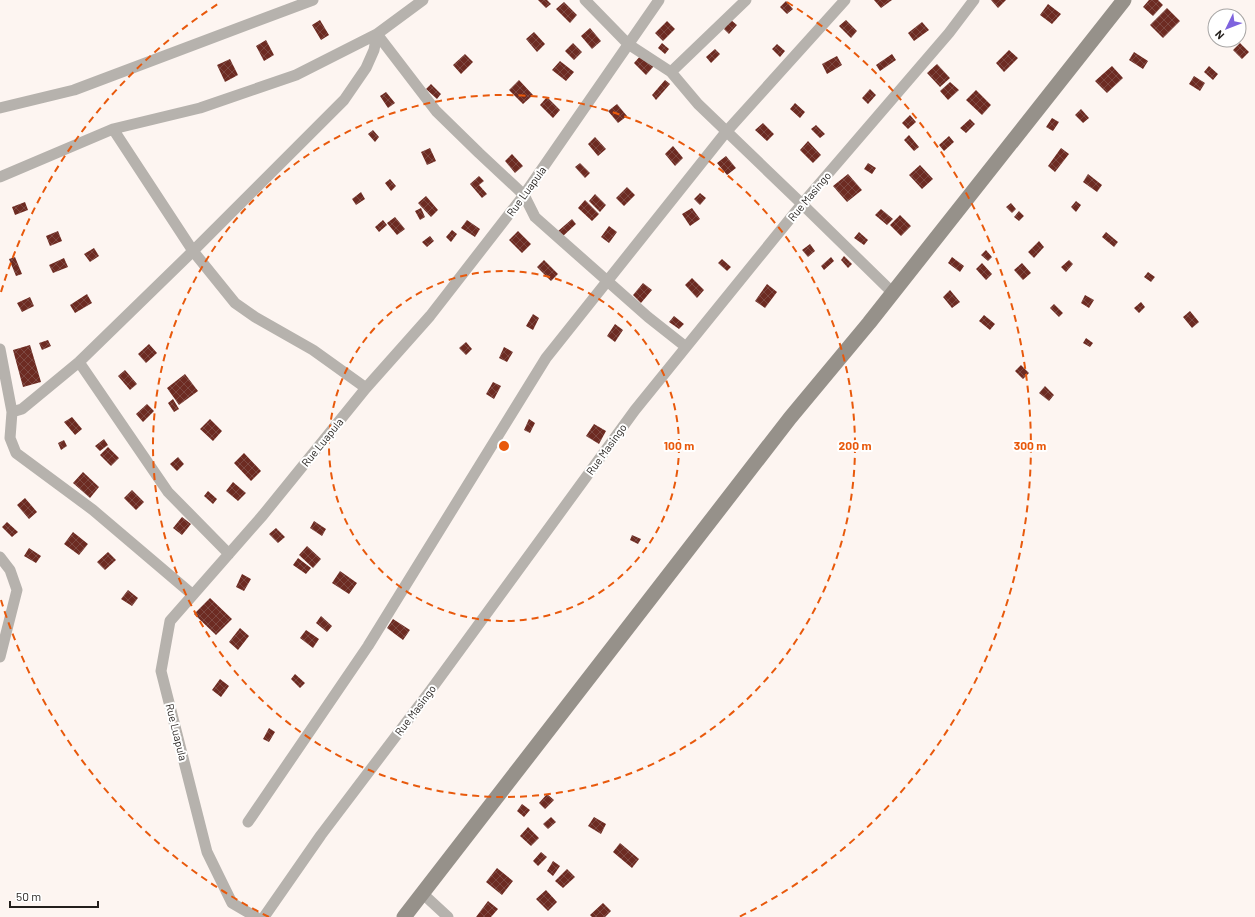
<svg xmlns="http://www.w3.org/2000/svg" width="1255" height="917" viewBox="0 0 1255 917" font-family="Barlow,sans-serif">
	<defs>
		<pattern id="building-cross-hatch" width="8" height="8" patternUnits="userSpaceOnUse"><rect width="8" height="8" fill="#6d2b22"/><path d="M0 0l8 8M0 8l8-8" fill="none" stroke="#7d4841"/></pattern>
	</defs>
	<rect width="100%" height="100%" fill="#fdf5f1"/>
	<path fill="url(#building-cross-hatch)" d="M538 0H547L551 4 546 8Z
		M874 0H892L881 8Z
		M991 0H1006L998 8Z
		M1149 0H1158L1163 5 1153 16 1143 7Z
		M786 1 793 9 787 14 780 7Z
		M564 2 577 15 570 23 556 9Z
		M1048 4 1061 14 1052 24 1040 15Z
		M1167 8 1180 21 1163 38 1150 25Z
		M320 20 329 35 321 40 312 25Z
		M731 20 737 25 729 34 724 29Z
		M846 20 857 31 851 38 839 26Z
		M667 21 675 29 663 41 655 33Z
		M922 22 929 30 914 41 908 33Z
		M590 28 601 41 592 49 581 36Z
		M534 32 545 44 537 52 526 39Z
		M266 40 274 55 264 61 256 46Z
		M573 43 582 52 574 60 565 51Z
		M662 43 669 49 665 54 658 48Z
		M1240 43 1249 52 1242 59 1233 50Z
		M777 44 785 51 780 57 772 49Z
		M715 49 720 54 711 63 706 57Z
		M1009 50 1018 58 1004 72 996 63Z
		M1134 52 1148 61 1143 69 1129 60Z
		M465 54 473 62 461 74 453 65Z
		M642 54 654 66 646 75 634 63Z
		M892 54 896 60 880 71 876 65Z
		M837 56 842 65 827 74 822 64Z
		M230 59 238 75 225 82 217 65Z
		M560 61 574 72 566 81 552 70Z
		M937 64 950 78 940 87 927 73Z
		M1112 66 1123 78 1107 93 1095 81Z
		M1209 66 1218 74 1213 80 1204 72Z
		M1194 76 1205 83 1200 91 1189 84Z
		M519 80 533 95 523 104 509 90Z
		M665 80 670 84 656 100 652 95Z
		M950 82 959 90 948 100 940 91Z
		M431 84 441 94 437 99 426 89Z
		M870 89 876 95 868 104 862 98Z
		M976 90 991 105 982 115 966 100Z
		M386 92 395 103 388 108 380 96Z
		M547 97 560 110 553 118 540 105Z
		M795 103 805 112 800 118 790 109Z
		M617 104 627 116 618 123 608 111Z
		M1081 109 1089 118 1083 123 1075 115Z
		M910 115 916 122 908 129 902 123Z
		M1052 118 1059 122 1053 131 1046 127Z
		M970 119 975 124 966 133 960 128Z
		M763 123 774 134 767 141 755 130Z
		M816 125 825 134 820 138 811 129Z
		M373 130 379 137 375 142 368 134Z
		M909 135 919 147 914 151 904 140Z
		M949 136 954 142 944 151 939 145Z
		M595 137 606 149 598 156 588 144Z
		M808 141 821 155 813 163 800 150Z
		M673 146 683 158 675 166 665 154Z
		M430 148 436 161 427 165 421 152Z
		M1061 148 1069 154 1055 172 1048 166Z
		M512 154 523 166 515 173 505 161Z
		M726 156 736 168 727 175 717 163Z
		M580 163 590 173 585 178 575 167Z
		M868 163 876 168 872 174 864 169Z
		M920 165 933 179 922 189 909 175Z
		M848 174 862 190 847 202 833 186Z
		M1088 174 1102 185 1097 192 1083 182Z
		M479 176 484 181 479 185 487 194 482 198 470 184Z
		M390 179 396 186 391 191 385 183Z
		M627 187 635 195 624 206 616 198Z
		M361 192 365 199 356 205 352 199Z
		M700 193 706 198 700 205 694 199Z
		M595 194 606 205 600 212 589 201Z
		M426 196 438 210 431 217 418 203Z
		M585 200 599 214 592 221 578 208Z
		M1076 201 1081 205 1076 212 1071 207Z
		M25 202 28 210 15 215 12 207Z
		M1011 203 1016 209 1012 213 1006 207Z
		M421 208 425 217 420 220 415 211Z
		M692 208 700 219 690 226 682 214Z
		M881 209 893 219 887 225 875 215Z
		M1019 211 1024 216 1019 221 1014 217Z
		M900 215 911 226 901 236 890 225Z
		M395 217 405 229 397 235 387 223Z
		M572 219 576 224 562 237 557 232Z
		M383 220 387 225 379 232 375 227Z
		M467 220 480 229 475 237 461 228Z
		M609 226 617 232 609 243 601 237Z
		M452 230 457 234 451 242 446 237Z
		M58 231 62 241 50 246 46 236Z
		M518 231 531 244 522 253 509 240Z
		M859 232 868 240 864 245 854 238Z
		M1106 232 1118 242 1114 247 1102 237Z
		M430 236 434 241 427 247 422 242Z
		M1039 241 1044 247 1034 258 1028 252Z
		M810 244 815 251 808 257 802 250Z
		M94 248 99 256 90 262 84 254Z
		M986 250 992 257 988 261 981 255Z
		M844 256 852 264 848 268 841 260Z
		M15 257 22 274 16 276 9 259Z
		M831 257 834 261 824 270 821 266Z
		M952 257 964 266 960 272 948 263Z
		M64 258 68 267 53 273 49 265Z
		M722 259 731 267 727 271 718 263Z
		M544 260 558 274 551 281 537 267Z
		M1069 260 1073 264 1066 272 1061 267Z
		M982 263 992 274 986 280 976 269Z
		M1022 263 1031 273 1023 280 1014 270Z
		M1148 272 1155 277 1151 282 1144 277Z
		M692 278 704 290 697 298 685 285Z
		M643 283 652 290 641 303 633 295Z
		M767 284 777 292 765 308 755 301Z
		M950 290 960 302 952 308 943 297Z
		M87 294 92 303 75 313 70 305Z
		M1085 295 1094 300 1089 308 1081 303Z
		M30 297 34 306 22 312 17 303Z
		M1141 302 1145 307 1139 313 1134 308Z
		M1054 304 1063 313 1059 317 1050 308Z
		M1190 311 1199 322 1192 328 1183 317Z
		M533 314 539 318 533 330 526 326Z
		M984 315 995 324 990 330 979 321Z
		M674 316 684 324 679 329 669 322Z
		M615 324 623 330 615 342 607 336Z
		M1086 338 1093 343 1090 347 1083 343Z
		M48 340 51 346 42 350 39 343Z
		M466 342 472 349 466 355 459 348Z
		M149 344 157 353 146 363 138 354Z
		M30 345 41 382 23 387 13 350Z
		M504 347 513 352 507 362 499 358Z
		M1021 365 1029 373 1023 379 1015 371Z
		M125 370 137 384 130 390 118 376Z
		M185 374 198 391 179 405 167 388Z
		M493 382 501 386 494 399 486 394Z
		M1045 386 1054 395 1049 401 1039 393Z
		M173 399 179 409 174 412 168 403Z
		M147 404 154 411 143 422 136 414Z
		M72 417 82 429 75 435 64 422Z
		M210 419 222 431 213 441 200 429Z
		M529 419 535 423 530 433 524 430Z
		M594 424 606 431 599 444 586 436Z
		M104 439 108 445 100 451 95 446Z
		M64 440 67 446 61 450 58 443Z
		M108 447 119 458 111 466 100 455Z
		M244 453 261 471 251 481 234 463Z
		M178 457 184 464 177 471 170 464Z
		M83 472 99 487 90 498 73 483Z
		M233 482 246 493 238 501 226 491Z
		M132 490 144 502 136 510 124 498Z
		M208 491 217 499 213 504 204 496Z
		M25 498 37 512 29 519 17 505Z
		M182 517 191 524 182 535 173 528Z
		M314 521 326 529 322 536 310 528Z
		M7 522 18 532 12 537 2 527Z
		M276 528 285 537 278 543 269 534Z
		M73 532 88 544 79 555 64 544Z
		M632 535 641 539 638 544 630 540Z
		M307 546 321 559 313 568 299 555Z
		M29 548 41 556 36 563 24 556Z
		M108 552 116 560 105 570 97 562Z
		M298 558 311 568 306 574 293 565Z
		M340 571 357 583 349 594 332 583Z
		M242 574 251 579 244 591 236 587Z
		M128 590 138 598 132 606 121 599Z
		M210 598 232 619 216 635 194 614Z
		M321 616 332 626 327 632 316 623Z
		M393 619 410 630 403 640 387 628Z
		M240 628 249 636 238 650 229 642Z
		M306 630 319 639 313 648 300 638Z
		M295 674 305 683 300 688 291 679Z
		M220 679 229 686 221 697 212 690Z
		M269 728 275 732 269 742 263 739Z
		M547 794 554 800 545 809 539 803Z
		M522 804 530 810 524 817 517 811Z
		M551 817 556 822 548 829 543 824Z
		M594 817 606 824 601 834 588 826Z
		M528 827 539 838 531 846 520 836Z
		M620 843 639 859 632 868 613 852Z
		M541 852 547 857 538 866 533 861Z
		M553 861 560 866 553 876 547 871Z
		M497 868 513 881 502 895 486 882Z
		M567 869 575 877 563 888 555 881Z
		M546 890 557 902 548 911 536 899Z
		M488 901 498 909 491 917H476Z
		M603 903 611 911 605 917H592L590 915Z"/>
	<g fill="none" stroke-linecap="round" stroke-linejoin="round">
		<path stroke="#b6b2ad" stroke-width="11" d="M585 0 628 44 671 72 698 104 802 204 893 293
			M377 34 436 111 479 153 524 195 535 217 648 317 686 347
			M671 72 746 0
			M0 108 74 90 313 0
			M113 129 193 251 235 303 255 317 313 350 366 388
			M0 177 113 129 200 108 296 75 377 34 423 0
			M0 349 12 412 10 438 16 453 93 510 193 595
			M79 362 168 492 229 554
			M12 412 22 409 79 362 193 251 344 100 366 68 374 50 377 34
			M0 557 10 570 17 590 0 657
			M248 822 368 646 546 358 726 132 845 0
			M422 893 448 917
			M256 917 232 903 207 852 161 671 170 621 263 515 366 388 430 316 524 195 659 0
			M264 917 321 835 430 691 635 410 802 204 949 33 974 0"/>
		<path stroke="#96918a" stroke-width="15" d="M404 917 790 418 869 323 1124 0"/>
	</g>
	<g fill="none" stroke="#e8590c" stroke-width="2" stroke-dasharray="7 5">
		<circle cx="504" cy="446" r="175"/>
		<circle cx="504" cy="446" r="351"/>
		<path d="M269 917A526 526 0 0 1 1 600M1 292A526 526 0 0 1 221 2M787 2A526 526 0 0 1 739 917"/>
	</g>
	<g text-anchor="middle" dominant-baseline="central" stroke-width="4" stroke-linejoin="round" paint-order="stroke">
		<g font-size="11" fill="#231f1c" stroke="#fff">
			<text transform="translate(526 191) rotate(-54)">Rue Luapula</text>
			<text transform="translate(809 196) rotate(-50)">Rue Masingo</text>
			<text transform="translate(322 442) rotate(-51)">Rue Luapula</text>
			<text transform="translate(606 449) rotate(-54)">Rue Masingo</text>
			<text transform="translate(415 710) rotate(-53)">Rue Masingo</text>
			<text transform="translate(177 732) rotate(76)">Rue Luapula</text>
		</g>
	</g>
	<circle cx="504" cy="446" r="6" fill="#e8590c" stroke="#fff" stroke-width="2"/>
	<g font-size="12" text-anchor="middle" font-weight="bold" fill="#e8590c" stroke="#fff" stroke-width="4" stroke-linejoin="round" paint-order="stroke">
		<text x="679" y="450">100 m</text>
		<text x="855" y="450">200 m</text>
		<text x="1030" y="450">300 m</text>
	</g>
	<g transform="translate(1227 28) rotate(227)"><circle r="19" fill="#ffffff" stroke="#a7a5a4"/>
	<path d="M0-3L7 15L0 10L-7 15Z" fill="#7e63de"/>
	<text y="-6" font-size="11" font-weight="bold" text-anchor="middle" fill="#231f1c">N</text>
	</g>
	<path d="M10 901v6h88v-6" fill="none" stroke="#231f1c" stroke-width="2"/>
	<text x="16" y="901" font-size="12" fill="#231f1c" stroke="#ffffff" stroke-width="3" paint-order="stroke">50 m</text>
</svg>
